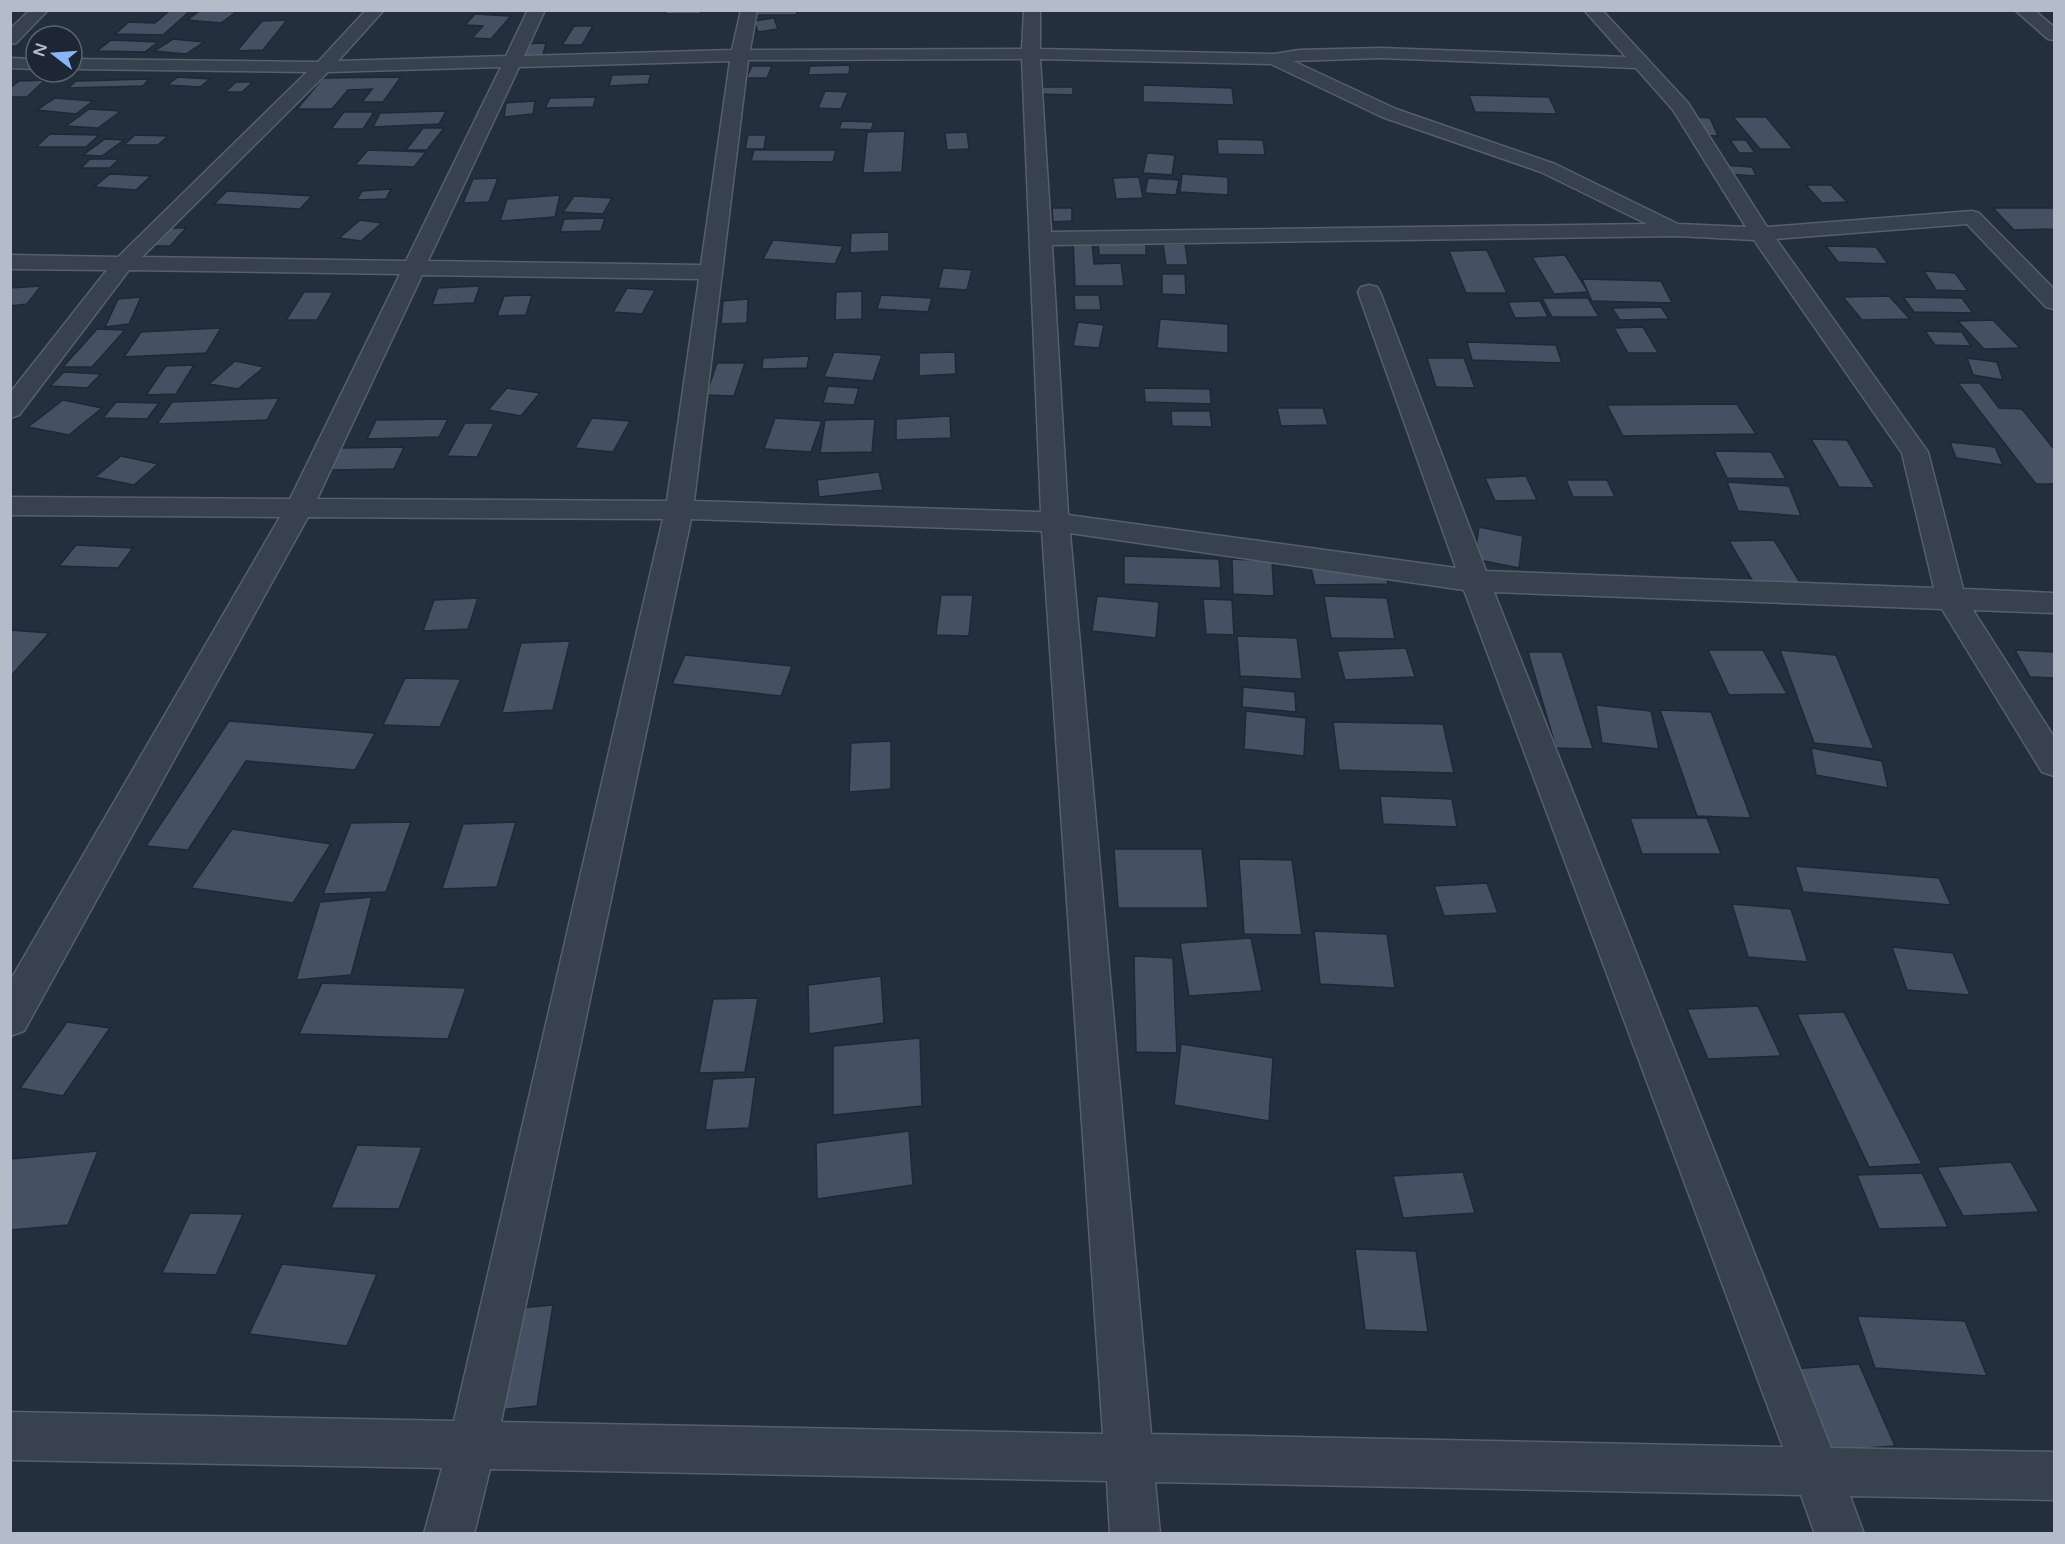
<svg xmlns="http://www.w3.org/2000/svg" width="2065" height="1544" viewBox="0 0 2065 1544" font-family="'Varela Round',sans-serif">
	<rect width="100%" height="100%" fill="#242f3e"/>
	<path fill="#455162" stroke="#1f2835" stroke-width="1.5" d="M170 10H191L163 35 115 34 129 22 155 23Z
		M201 10H219L236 12 221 23 187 20Z
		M667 10H702L700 14H665Z
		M758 10H798L796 15H756Z
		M475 14 511 16 491 39 472 38 483 26 465 25Z
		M774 18 778 29 758 32 754 21Z
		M287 20 263 50 237 51 262 21Z
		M574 26H593L582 45H562Z
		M173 39 204 42 186 54 154 51Z
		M111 40 158 42 145 52 97 51Z
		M546 43 543 55 520 56 524 44Z
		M850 65 849 74 808 75 810 66Z
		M752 66H772L767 78H746Z
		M651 74 648 84 609 86 612 75Z
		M178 77 210 79 200 87 167 85Z
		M401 77 383 102H362L372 89 348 90 332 109H297L323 78Z
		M149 79 143 86 68 88 76 81Z
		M45 80 27 97H10V88L19 81Z
		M236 82H253L242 92H225Z
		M1143 85 1232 88 1234 105 1143 102Z
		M1039 87H1073V95L1038 94Z
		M825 91 848 92 841 109 818 108Z
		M1469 95 1549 97 1557 114 1475 112Z
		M596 97 593 107 545 108 550 98Z
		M55 98 93 101 76 114 37 110Z
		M535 101 533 114 504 117 506 103Z
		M89 109 121 111 98 128 66 126Z
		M446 111 439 124 373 127 380 113Z
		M344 112H374L363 129H331Z
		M1679 116 1710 118 1718 136 1687 135Z
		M1733 117H1766L1793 149H1760Z
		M842 121 874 122 871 130 839 129Z
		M423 128H444L427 150H406Z
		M905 131 902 172 863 173 867 132Z
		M967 132 969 149 947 150 945 133Z
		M50 134 99 135 86 147H36Z
		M135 135 168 136 158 145H124Z
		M748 135H766L764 149H745Z
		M105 139 124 140 102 156 83 155Z
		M1217 139 1263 140 1265 155 1218 154Z
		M1730 140H1746L1755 153H1739Z
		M368 150 426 152 414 167 355 165Z
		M754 150H836L833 162 751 161Z
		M1147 153 1175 155 1172 175 1143 173Z
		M90 159H119L110 168H81Z
		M1722 165 1752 167 1756 176 1725 174Z
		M110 174 151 176 136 190 94 187Z
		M1182 174 1228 177V195L1180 192Z
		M1139 177 1143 198 1116 199 1113 178Z
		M498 178 489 202 463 203 473 179Z
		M1148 178 1179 180 1176 195 1145 193Z
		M1806 185H1831L1847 202 1822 203Z
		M391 189 386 199 357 200 362 191Z
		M227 191 312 196 300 209 214 204Z
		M560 195 555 217 500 221 507 199Z
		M574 196 612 198 603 214 563 212Z
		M1052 208H1072V221L1053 222Z
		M1993 208H2054V229L2014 230Z
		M605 218 601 231 560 232 564 219Z
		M360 220 382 223 361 241 339 238Z
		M159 228H186L170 246H142Z
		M889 232V251L850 253 851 233Z
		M773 240 843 246 835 264 763 259Z
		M1073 241H1092L1094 264 1121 263 1124 286H1075Z
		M1098 241 1146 242V255H1099Z
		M1163 244H1185L1188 265H1166Z
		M1826 246 1876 247 1888 264 1838 262Z
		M1487 250 1507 293H1466L1449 251Z
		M1565 255 1588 292 1554 294 1532 257Z
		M943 268 972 270 967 290 938 288Z
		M1924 271 1955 273 1968 291 1936 290Z
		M1162 274H1185L1186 295 1162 294Z
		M1582 279 1661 281 1672 303 1592 301Z
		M41 286 27 304 10 306V288Z
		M480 286 474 303 432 305 438 288Z
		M627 288 655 290 642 314 613 312Z
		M862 291V319L835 320 836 292Z
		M304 292H333L317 320H286Z
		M532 295 526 315 497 316 504 296Z
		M881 295 932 298 928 312 877 309Z
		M1074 295H1099L1101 310H1075Z
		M1889 296 1910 319 1862 320 1843 297Z
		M141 297 129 324 105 327 118 299Z
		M1903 297 1962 298 1973 313 1914 312Z
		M1542 298H1588L1599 317H1552Z
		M748 299 747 323 721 324 723 301Z
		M1540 301 1548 317 1515 318 1508 302Z
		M1661 307 1669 319 1620 320 1612 308Z
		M1160 319 1228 324V353L1157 348Z
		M1993 320 2020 348 1984 349 1958 321Z
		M1078 322 1104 325 1099 348 1073 346Z
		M1643 327 1658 353H1628L1614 328Z
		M221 328 206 353 124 357 141 332Z
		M97 329 125 330 92 367H63Z
		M1925 331 1962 332 1971 346 1935 345Z
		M1467 342 1556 345 1562 363 1472 360Z
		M834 352 882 355 873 381 824 377Z
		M955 352 956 374 919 376V353Z
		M809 356 807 368 762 369 763 358Z
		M1427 358H1464L1475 388 1436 387Z
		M1967 358 1997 362 2003 380 1973 375Z
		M235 361 264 367 238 389 209 384Z
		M717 363H745L734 396 706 395Z
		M194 365 176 394 146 395 166 366Z
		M64 372 101 374 87 388 50 386Z
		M1958 383H1980L1999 408 2022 409 2054 449V484H2036Z
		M828 386 859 388 854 405 823 403Z
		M507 388 540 393 521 416 488 410Z
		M1144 388 1210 389 1211 404 1145 402Z
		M279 398 267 420 157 424 172 402Z
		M63 400 102 408 69 435 28 427Z
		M116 402 159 403 147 419 103 418Z
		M1737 404 1756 434 1623 436 1607 405Z
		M1277 408H1323L1328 425 1281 426Z
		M1171 411H1210L1212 427 1172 426Z
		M950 416 951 438 896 440V419Z
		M592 418 630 421 613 452 575 448Z
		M775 418 822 421 811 452 764 449Z
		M448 419 439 437 367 439 376 420Z
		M875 419 872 452 820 453 825 420Z
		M465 423H494L477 457 447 456Z
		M1811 439 1847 440 1875 488 1839 487Z
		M1950 442 1995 447 2003 465 1956 458Z
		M404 447 394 469 330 470 341 448Z
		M1714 451 1771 452 1786 479 1727 478Z
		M121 456 158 464 134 485 95 477Z
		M879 472 883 490 819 497 817 480Z
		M1526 476 1537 500 1495 501 1485 478Z
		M1566 480H1607L1615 497H1573Z
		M1727 482 1789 486 1801 516 1738 511Z
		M1479 527 1523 536 1519 568 1474 559Z
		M1774 540 1801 584 1755 585 1729 541Z
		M76 545 133 548 118 568 59 566Z
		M1124 556 1219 559 1221 588 1124 584Z
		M1232 559 1272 561 1274 596 1233 594Z
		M1309 559H1381L1388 584 1315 585Z
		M941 595H973L969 636 936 635Z
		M1097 596 1159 602 1156 638 1092 631Z
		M1324 596 1387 598 1395 639 1331 638Z
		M478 598 468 629 423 631 434 600Z
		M1203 599 1232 600 1234 635 1206 634Z
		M10 630 49 633 10 677Z
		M1237 636 1297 638 1302 679 1240 676Z
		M570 641 553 710 502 713 521 643Z
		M1406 648 1415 677 1345 680 1337 651Z
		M1708 650H1763L1787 694 1729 695Z
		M1780 650 1836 655 1874 749 1814 743Z
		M2015 650 2054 652V678L2030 677Z
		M1528 652H1562L1593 749 1556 748Z
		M685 655 792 666 781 696 672 684Z
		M405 678 461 679 440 727 383 725Z
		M1243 687 1295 692 1296 712 1242 707Z
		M1596 705 1651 711 1659 749 1602 743Z
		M1660 710 1711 712 1751 818 1697 816Z
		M1246 711 1306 718 1304 756 1244 749Z
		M229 721 375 733 355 770 246 761 188 850 146 846Z
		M1333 722 1443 724 1454 773 1339 770Z
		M891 741V789L849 792 851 743Z
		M1811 748 1882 761 1888 788 1816 775Z
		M1380 796 1452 799 1457 827 1383 824Z
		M1630 818H1707L1721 854H1642Z
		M411 822 386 892 323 894 351 823Z
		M516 822 497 887 442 889 463 824Z
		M232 829 331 844 293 903 191 888Z
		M1114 849H1202L1208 908H1118Z
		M1239 859 1292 860 1302 935 1244 934Z
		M1795 866 1939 878 1951 905 1803 892Z
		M1487 883 1498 913 1444 916 1434 886Z
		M372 897 351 975 296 980 320 902Z
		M1732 904 1791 909 1808 962 1748 957Z
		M1314 931 1387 934 1395 988 1320 984Z
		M1251 938 1262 991 1189 996 1180 943Z
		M1892 947 1953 953 1970 995 1907 990Z
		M1134 956 1173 958 1177 1053 1136 1052Z
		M881 976 884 1023 809 1034 808 985Z
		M322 983 466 988 448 1039 299 1034Z
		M758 998 745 1072 699 1073 713 999Z
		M1758 1006 1781 1056 1708 1059 1687 1009Z
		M1844 1012 1922 1164 1869 1167 1797 1014Z
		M67 1022 110 1028 63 1096 20 1088Z
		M920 1038 922 1106 833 1115V1046Z
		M1181 1044 1273 1058 1269 1121 1174 1105Z
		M756 1077 749 1128 705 1130 713 1079Z
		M909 1131 913 1185 817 1199 816 1143Z
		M357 1145 422 1147 399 1209 331 1208Z
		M98 1151 68 1225 10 1230V1159Z
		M2011 1162 2039 1212 1963 1216 1937 1167Z
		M1463 1172 1475 1213 1403 1218 1393 1176Z
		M1922 1173 1948 1227 1879 1229 1857 1175Z
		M190 1213 243 1214 216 1275 162 1273Z
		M1355 1249 1416 1251 1428 1332 1365 1330Z
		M282 1264 377 1274 347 1346 249 1334Z
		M553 1305 537 1406 478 1412 497 1310Z
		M1857 1316 1965 1321 1987 1376 1875 1368Z
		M1859 1364 1895 1446 1810 1452 1778 1370Z"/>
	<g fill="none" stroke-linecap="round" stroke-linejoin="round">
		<g stroke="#565f6c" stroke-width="3">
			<path id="minor" d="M30 10H48L16 43 10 44V29Z
				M366 10H384L338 61 506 56 528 10H545L524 56 732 50 741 10H757L750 50 1022 49 1024 10H1040V49L1274 54 1299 50 1381 48 1626 57 1584 10H1602L1688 103 1767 227 1972 211 1979 213 2054 289V309L2046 307 1967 224 1776 239 1928 452 1963 589 2054 593V613L1973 610 2054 737V776L2042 772 1942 609 1494 592 1831 1448 2054 1452V1500L1850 1496 1864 1534H1815L1801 1495 1155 1482 1160 1534H1110L1107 1481 490 1469 474 1534H424L442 1468 10 1460V1412L454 1421 663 519 308 517 24 1031 10 1036V981L280 517 10 515V497L290 499 400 274 129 270 19 415 10 418V393L107 270 10 269V255L118 257 307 72 72 69V59L318 62ZM1381 58 1636 68 1673 110 1746 227 1678 224 1555 164 1396 109 1293 61ZM1022 59 1041 512 694 501 748 60ZM1040 59 1271 64 1382 117 1541 172 1647 224 1051 232ZM730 61 701 265 428 261 519 67ZM501 67 406 261 142 257 328 72ZM1677 236 1754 240 1902 453 1934 588 1486 571 1380 292 1377 287 1369 285 1361 287 1358 292 1456 568 1068 515 1052 245ZM422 275 699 279 667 501 317 499ZM691 519 1042 531 1103 1434 501 1422ZM1070 533 1464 590 1783 1447 1151 1434Z
				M2015 10H2034L2054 27V40L2048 39Z
				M10 58 36 59V69L10 68Z"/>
		</g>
		<use href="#minor" fill="#38414e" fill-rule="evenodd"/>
	</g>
	<rect width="2065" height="1544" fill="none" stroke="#b4bcc9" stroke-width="24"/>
	<g transform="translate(54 54) rotate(287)"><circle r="28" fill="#1d2633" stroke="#59626f" stroke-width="1.5"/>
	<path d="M0-4.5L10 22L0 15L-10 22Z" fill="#8ab4f8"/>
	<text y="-9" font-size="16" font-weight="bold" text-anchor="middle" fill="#b4bcc9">N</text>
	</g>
</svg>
